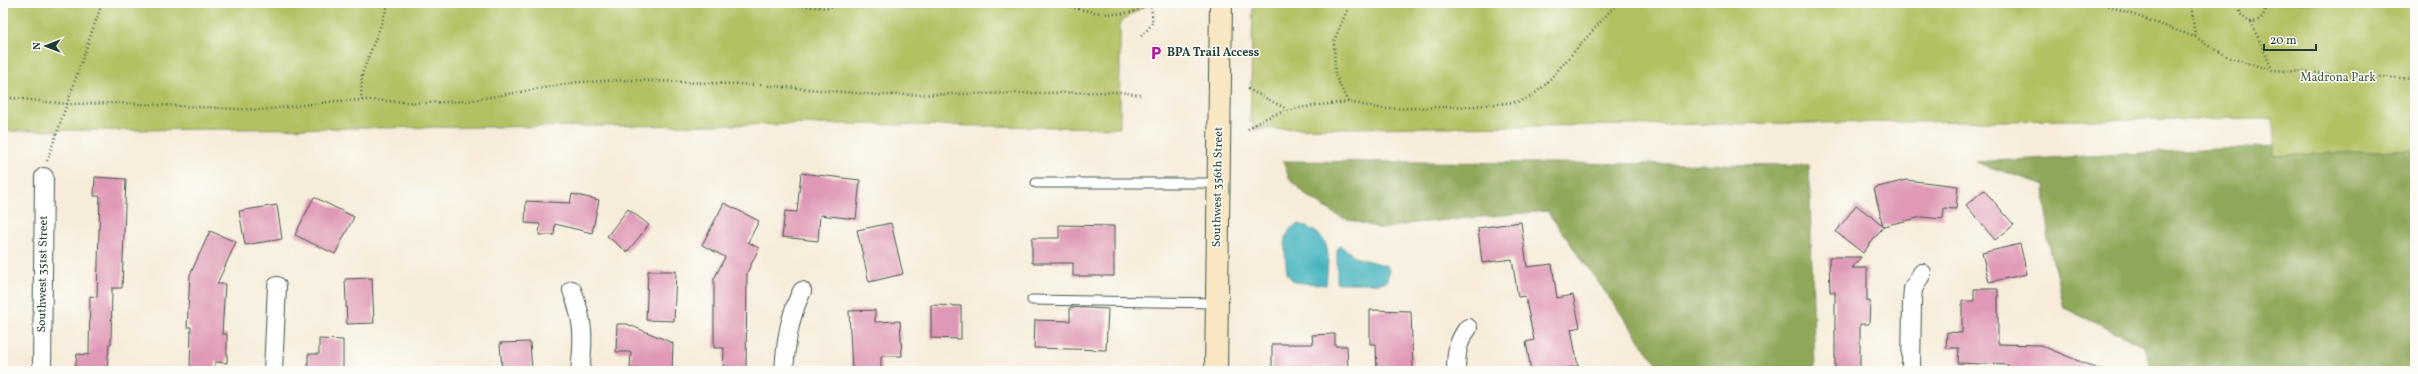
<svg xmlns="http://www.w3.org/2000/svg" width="2418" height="374" viewBox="0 0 2418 374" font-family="Vollkorn,serif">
	<rect width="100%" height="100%" fill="#fdfcf7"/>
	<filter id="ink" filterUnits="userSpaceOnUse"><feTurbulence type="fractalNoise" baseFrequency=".025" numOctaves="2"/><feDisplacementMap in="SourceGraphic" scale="8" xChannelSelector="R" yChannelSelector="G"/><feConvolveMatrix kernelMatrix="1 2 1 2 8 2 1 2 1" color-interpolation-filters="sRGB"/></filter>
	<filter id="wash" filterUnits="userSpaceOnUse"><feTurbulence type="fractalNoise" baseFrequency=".012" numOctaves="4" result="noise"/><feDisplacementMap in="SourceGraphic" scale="16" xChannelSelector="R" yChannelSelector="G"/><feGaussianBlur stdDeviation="0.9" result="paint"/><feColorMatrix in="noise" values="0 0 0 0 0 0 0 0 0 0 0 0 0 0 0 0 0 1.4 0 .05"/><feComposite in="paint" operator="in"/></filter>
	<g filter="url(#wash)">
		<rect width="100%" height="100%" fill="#f6ecd9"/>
		<path fill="#b4c163" stroke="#6a7f4c" d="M3 3H1150L1120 22V128L846 124 3 131Z
			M1253 3H2415V149L2274 156 2273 118 1254 129V123H1250Z"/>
		<path fill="#8fa759" stroke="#577246" d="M2274 146V156L2415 149V371H2151L2144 346 2064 308 2048 240 2045 185 1975 162Z
			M1283 161 1809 165 1815 371H1662L1547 211 1415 223 1382 229 1340 217 1306 195 1289 178Z"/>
		<path fill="#45b3bf" stroke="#32787a" d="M1299 224C1335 237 1328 253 1326 285L1294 282 1287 274C1286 258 1279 229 1299 224Z
			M1340 246 1358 258 1387 266 1389 270 1387 281 1380 283H1337V248Z"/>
		<g id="blocks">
			<path fill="#df98b5" d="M801 173 860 180 856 219 820 215 818 241 782 237 785 211 797 212Z
				M95 177 126 179 122 288H112L111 344H109L107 371H75L77 354 89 355 90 296 97 297 100 196H94Z
				M1906 180 1958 186 1956 209 1944 208 1943 219 1922 217 1883 226 1874 188Z
				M1984 190 2014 225 1995 240 1966 205Z
				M572 194 599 200 592 233 555 224 554 235H539L540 224 525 223 526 201 570 203Z
				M314 197 354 217 335 254 295 235Z
				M724 203 759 221 748 242 759 248 747 273 746 371H723L724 348H714V279L725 257 702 245Z
				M277 205 282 239 245 245 239 211Z
				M1856 205 1884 226 1863 253 1836 232Z
				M628 209 649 225 627 252 607 236Z
				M1521 222 1527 267 1552 264 1557 298 1573 295 1580 327 1571 329 1578 366 1550 371H1531L1526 342 1534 340 1525 296 1518 297 1512 259 1482 263 1478 228Z
				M891 223 903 274 869 282 857 230Z
				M1059 225 1114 226V276H1073V263H1032V238H1059Z
				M210 231 236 242 217 284H225L222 334H227V363L215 362V371H190L191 327H187L190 275Z
				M2020 244 2027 274 1989 282 1982 253Z
				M1829 257H1861L1852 268H1867V301H1870L1869 324H1860V371H1835V292H1830Z
				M648 271H676L674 321 646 320Z
				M372 278 374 323 347 324 345 279Z
				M1974 289H1998V344L2040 345 2103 371H2007L2008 365 1958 363 1959 348H1946L1947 332 1962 333V301H1974Z
				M931 305 961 306V339L931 338Z
				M1070 307 1108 309 1106 350 1034 348 1035 320 1070 321Z
				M875 310V322L900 321 902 356H881V371H852L849 311Z
				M1370 310 1411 311 1413 371H1377L1376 344H1370Z
				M617 324H627L673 343 672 371 630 369 631 352H616Z
				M1335 334V346H1347L1348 370 1272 371V344H1313L1312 335Z
				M319 339 343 340V371H308V354H319Z
				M530 342 532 371H502L500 343Z"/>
		</g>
	</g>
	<g filter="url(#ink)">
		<use href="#blocks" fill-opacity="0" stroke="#3f574d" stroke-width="1"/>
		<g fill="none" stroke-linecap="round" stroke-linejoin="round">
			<g stroke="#3f574d" stroke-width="11">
				<path id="lane" d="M1036 183H1218
					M1032 300 1217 303"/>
			</g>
			<g stroke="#3f574d" stroke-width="20">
				<path id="street" d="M572 290C584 322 584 338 580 371
					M42 371 44 177
					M273 371 277 286
					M784 371C786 342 789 317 802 291
					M1456 371C1456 354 1457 342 1468 328
					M1911 371 1912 301 1913 289 1922 273"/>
			</g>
			<g stroke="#3f574d" stroke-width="24">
				<path id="secondary" d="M1216 371 1221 3"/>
			</g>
			<path stroke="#3f574d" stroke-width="2.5" stroke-dasharray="1 3" stroke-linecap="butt" d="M767 3 827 8 847 3
				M1055 3C1088 11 1122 23 1151 3
				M1350 3 1334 41 1335 75 1348 102 1385 109 1475 106 1516 102 1529 98 1544 86 1617 3
				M2101 3 2195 37 2230 58 2272 70 2415 79
				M2191 3 2195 36
				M2240 3V14L2249 22C2261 22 2267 14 2264 3
				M2251 22 2272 69
				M1141 36C1154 24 1154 21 1150 4
				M1248 89 1287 109
				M3 97 67 104 119 103 260 110 337 101 370 100 425 103 467 101 578 82 629 80 760 85 880 95 1120 92 1140 95
				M361 100 362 74 389 3
				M1248 129C1277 107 1313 106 1348 102
				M47 161 102 3"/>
			<use href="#lane" stroke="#fff" stroke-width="9"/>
			<use href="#street" stroke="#fff" stroke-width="18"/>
			<use href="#secondary" stroke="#f9e7c3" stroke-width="22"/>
		</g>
	</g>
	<defs>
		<g id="parking-bare" transform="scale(1.08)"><path d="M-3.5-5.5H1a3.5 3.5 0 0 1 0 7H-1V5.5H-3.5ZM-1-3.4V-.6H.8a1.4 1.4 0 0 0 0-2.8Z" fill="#b5179e" stroke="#fdfcf7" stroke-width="2.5" paint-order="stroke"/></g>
	</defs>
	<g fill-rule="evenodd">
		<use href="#parking-bare" x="1156" y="53"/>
	</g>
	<g text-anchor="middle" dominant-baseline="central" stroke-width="3" stroke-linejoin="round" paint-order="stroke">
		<g font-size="12" font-weight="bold" fill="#1f3d34" stroke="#fdfcf7" text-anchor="start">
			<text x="1167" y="53">BPA Trail Access</text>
		</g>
		<g font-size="12" fill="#445e40" stroke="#fdfcf7">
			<text x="2338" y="78">Madrona Park</text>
		</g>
		<g font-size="12" fill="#1f3d34" stroke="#fdfcf7">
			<text transform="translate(1218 187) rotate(-89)">Southwest 356th Street</text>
			<text transform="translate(43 274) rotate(-89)">Southwest 351st Street</text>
		</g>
	</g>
	<rect width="2418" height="374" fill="none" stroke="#fdfcf7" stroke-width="16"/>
	<g transform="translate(46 46) rotate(270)" stroke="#fdfcf7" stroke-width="3" paint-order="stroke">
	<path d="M0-3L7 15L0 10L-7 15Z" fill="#1f3d34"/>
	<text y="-6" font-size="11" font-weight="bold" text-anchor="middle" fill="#1f3d34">N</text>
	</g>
	<path d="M2264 44v6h52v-6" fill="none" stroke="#1f3d34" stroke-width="2"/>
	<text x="2270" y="44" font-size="12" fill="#1f3d34" stroke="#fdfcf7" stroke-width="3" paint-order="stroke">20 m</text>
</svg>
